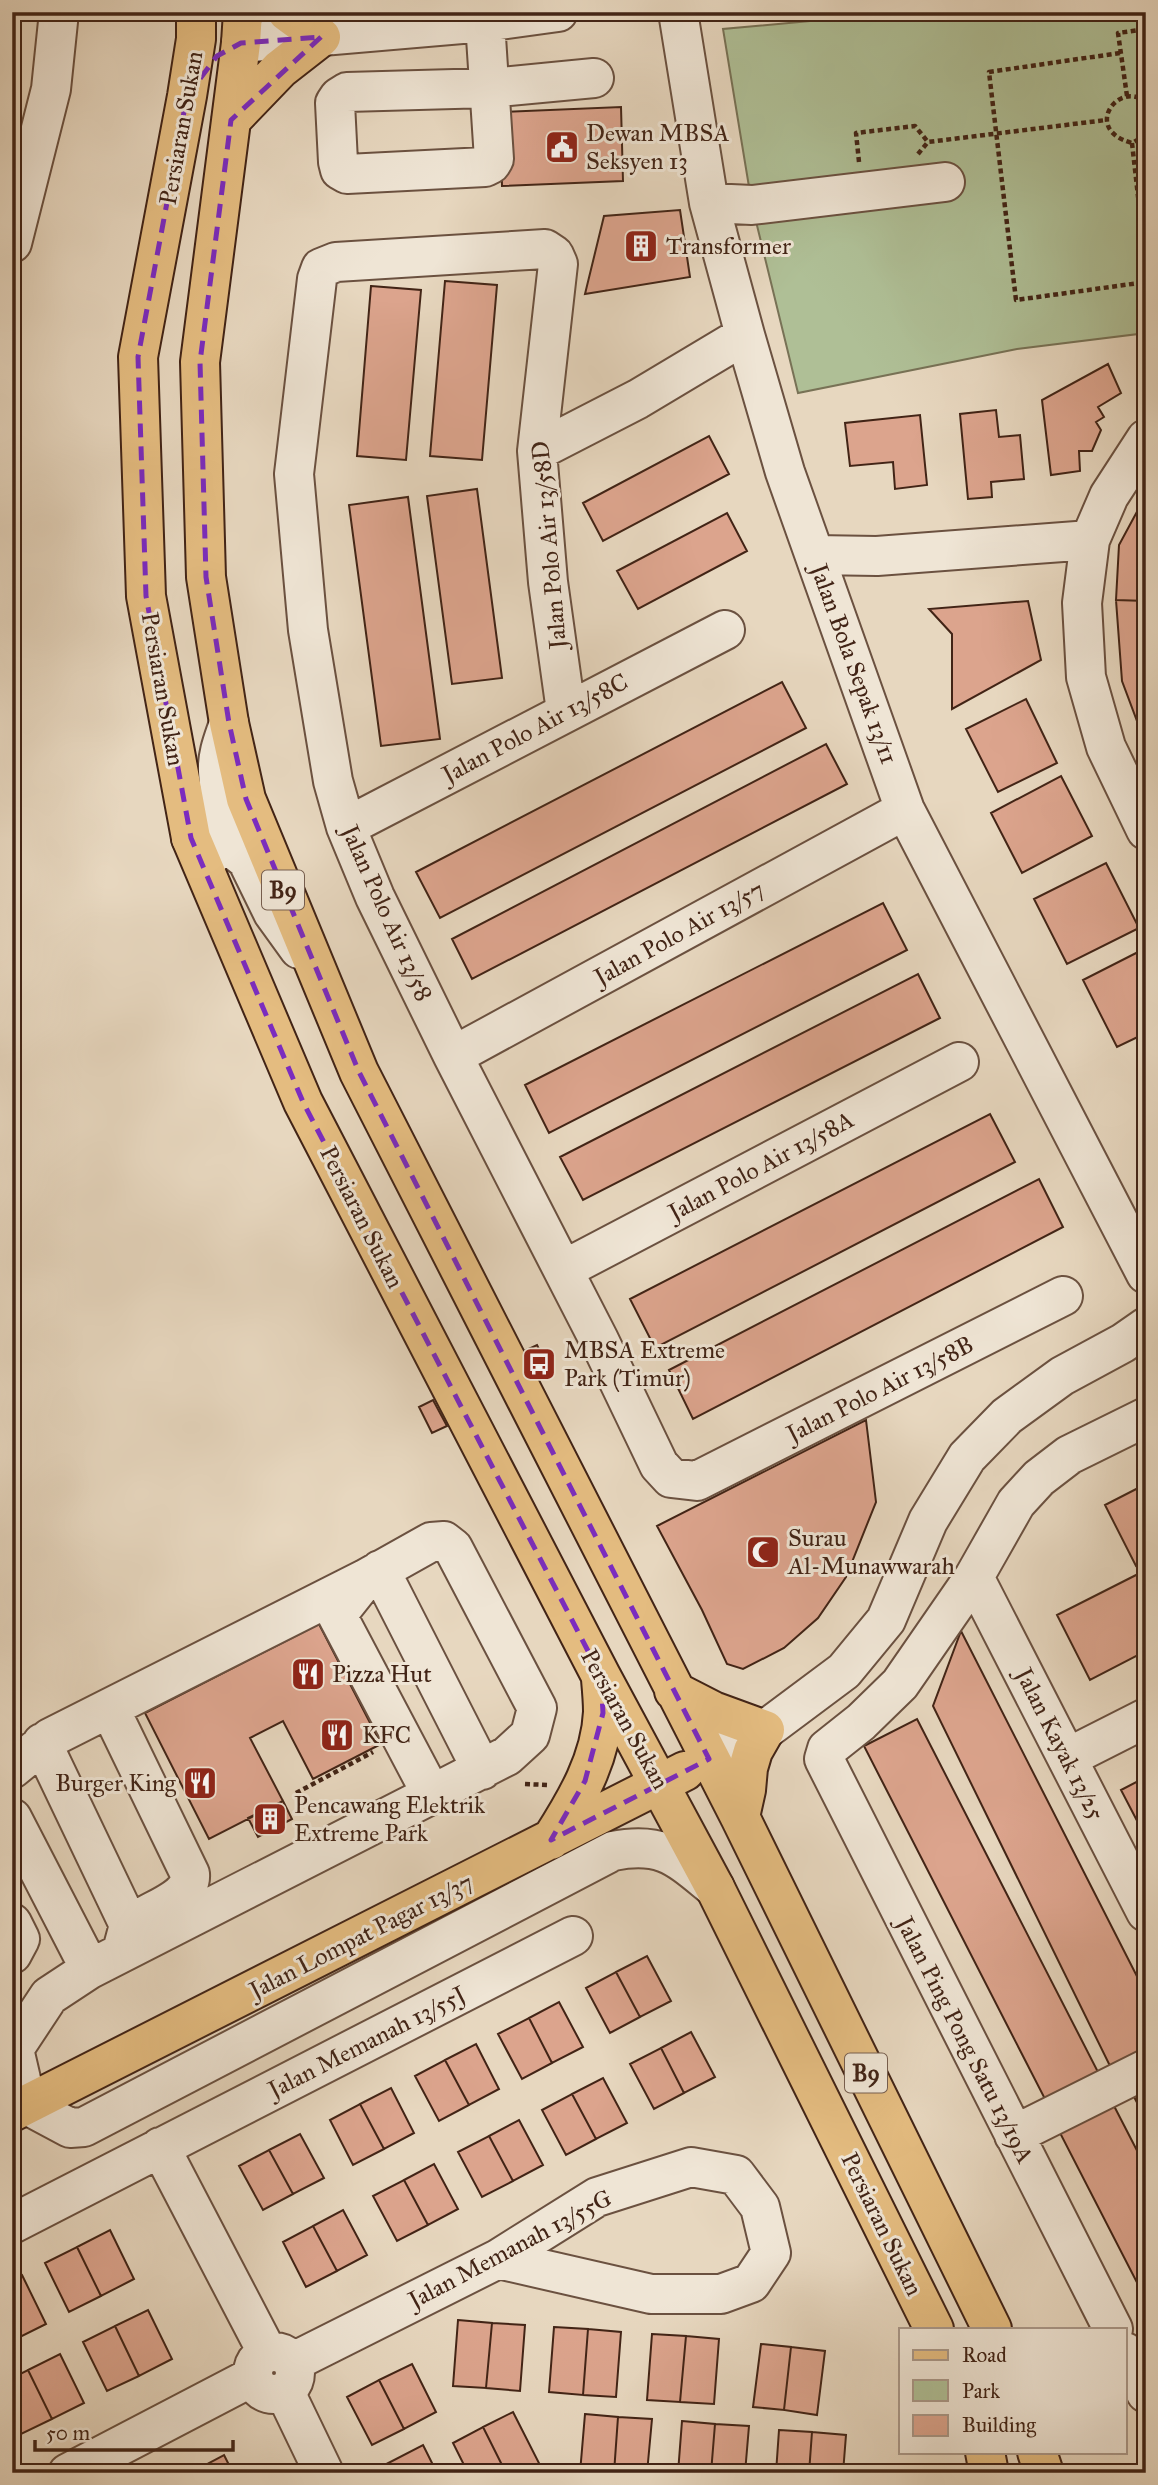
<svg xmlns="http://www.w3.org/2000/svg" width="1158" height="2485" viewBox="0 0 1158 2485" font-family="'IM FELL Great Primer',serif">
	<rect width="100%" height="100%" fill="#e7d7bf"/>
	<filter id="stains"><feTurbulence type="fractalNoise" baseFrequency=".00286" numOctaves="4"/><feColorMatrix values="0 0 0 0 .2 0 0 0 0 .09 0 0 0 0 .02 0 0 0 .5 -.17"/></filter>
	<radialGradient id="worn" r=".72"><stop offset=".6" stop-color="#630" stop-opacity="0"/><stop offset="1" stop-color="#630" stop-opacity=".3"/></radialGradient>
	<path fill="#afbf96" stroke="#787256" stroke-width="2" d="M907 12H1146V333L1017 349 798 393 752 205 723 29Z"/>
	<path fill="#dca48d" stroke="#422416" stroke-width="2" d="M621 107 623 181 502 186 500 112Z
		M680 210 690 277 585 294 604 216Z
		M445 281 497 285 482 460 430 456Z
		M371 286 421 290 406 460 357 456Z
		M1108 364 1121 393 1098 407 1104 417 1096 422 1101 430 1092 451H1079L1080 471 1051 475 1042 400Z
		M996 410 999 437 1020 435 1024 479 991 482 992 497 968 499 960 414Z
		M920 415 927 485 895 489 893 462 850 466 845 423Z
		M709 436 729 474 603 541 583 503Z
		M477 489 502 678 452 684 427 496Z
		M1146 495V601L1116 600 1119 545Z
		M408 497 440 739 381 746 349 505Z
		M727 513 747 551 638 609 617 571Z
		M1116 600 1146 601V727L1140 729 1122 681Z
		M1028 601 1041 660 952 709V634L929 609Z
		M782 682 806 728 440 918 416 872Z
		M1026 699 1057 763 998 792 966 729Z
		M826 744 847 784 472 979 452 939Z
		M1061 776 1092 836 1022 873 991 813Z
		M1106 863 1139 928 1067 964 1034 899Z
		M883 903 907 950 549 1133 525 1085Z
		M1146 948V1033L1117 1047 1083 980Z
		M918 974 940 1018 583 1200 560 1157Z
		M990 1114 1015 1162 655 1348 630 1299Z
		M1039 1179 1063 1227 693 1419 669 1370Z
		M537 1345 550 1372 536 1379 522 1352Z
		M433 1400 447 1426 432 1433 419 1407Z
		M866 1420 876 1502 846 1577 818 1618 784 1648 743 1669 727 1664 702 1610 657 1526Z
		M1146 1484V1561L1136 1566 1105 1505Z
		M1146 1570V1651L1090 1680 1057 1615Z
		M319 1624 381 1744 313 1779 283 1721 250 1738 283 1801 209 1839 145 1713Z
		M961 1631 1146 1994V2051L1111 2068 933 1706Z
		M917 1719 1099 2074 1046 2101 864 1746Z
		M1146 1777V1838L1121 1790Z
		M283 1801 292 1819 258 1837 248 1818Z
		M647 1956 671 2001 640 2017 616 1972Z
		M616 1972 640 2017 610 2033 586 1988Z
		M559 2002 583 2047 552 2063 529 2018Z
		M529 2018 552 2063 522 2079 498 2034Z
		M691 2032 715 2077 684 2093 661 2048Z
		M476 2044 499 2089 469 2105 445 2060Z
		M661 2048 684 2093 654 2109 630 2064Z
		M445 2060 469 2105 439 2121 415 2076Z
		M603 2078 627 2123 596 2139 572 2094Z
		M1146 2086V2120L1132 2093Z
		M391 2088 414 2133 384 2149 360 2104Z
		M572 2094 596 2139 566 2155 542 2110Z
		M1112 2102 1146 2168V2300L1058 2129Z
		M360 2104 384 2149 353 2165 330 2120Z
		M519 2120 543 2165 513 2181 489 2136Z
		M300 2134 324 2178 293 2194 269 2150Z
		M489 2136 513 2181 482 2197 458 2152Z
		M269 2150 293 2194 263 2210 239 2166Z
		M434 2164 458 2209 428 2225 404 2180Z
		M404 2180 428 2225 397 2241 373 2196Z
		M343 2210 367 2255 337 2271 313 2226Z
		M313 2226 337 2271 306 2287 283 2242Z
		M110 2230 134 2279 101 2296 77 2247Z
		M77 2247 101 2296 69 2312 45 2263Z
		M22 2275 46 2324 14 2340 12 2280Z
		M148 2310 172 2359 139 2376 115 2326Z
		M458 2320 492 2323 486 2388 453 2386Z
		M492 2323 525 2325 520 2391 486 2388Z
		M115 2326 139 2376 107 2391 83 2342Z
		M554 2327 588 2329 583 2395 549 2392Z
		M588 2329 621 2332 616 2397 583 2395Z
		M652 2334 686 2336 680 2402 647 2400Z
		M686 2336 719 2339 714 2404 680 2402Z
		M761 2344 791 2347 784 2410 753 2407Z
		M791 2347 825 2351 817 2415 784 2410Z
		M60 2354 84 2403 52 2419 28 2370Z
		M412 2364 436 2412 404 2429 379 2380Z
		M28 2370 52 2419 19 2435 12 2421V2378Z
		M379 2380 404 2429 372 2445 347 2397Z
		M513 2412 543 2471 539 2473H506L483 2427Z
		M585 2414 618 2417 614 2473H580Z
		M618 2417 652 2419 647 2473H614Z
		M682 2421 715 2424 711 2473H678Z
		M715 2424 749 2426 745 2473H711Z
		M483 2427 506 2473H468L453 2443Z
		M779 2430 812 2432 809 2473H776Z
		M812 2432 846 2435 843 2473H809Z
		M423 2445 437 2473H369Z
		M224 2455 233 2473H192V2472Z"/>
	<g fill="none" stroke-linecap="round" stroke-linejoin="round">
		<g stroke="#6b5140" stroke-width="42">
			<path id="minor" d="M678 12 709 203 745 335 785 472 905 810 1146 1274
				M485 22 494 159 491 164 485 167 347 174 340 170 338 162 335 103 339 97 347 92 490 88 594 78
				M241 43 485 22 558 12
				M709 203 752 205 945 182
				M12 243 51 89 59 12
				M1146 439 1109 496 1090 540 1082 603 1086 677 1106 747 1146 830
				M537 451 638 399 745 335
				M815 555 877 556 1090 540
				M566 711 548 582 537 451 558 264 554 255 545 249 336 262 321 268 317 279 294 474 308 630 333 781 346 827 375 897 453 1056 599 1340 659 1465 671 1478 697 1481 1063 1296
				M346 827 725 630
				M191 838 218 842 232 848 247 860 273 913 299 949
				M205 865C231 826 220 812 218 771 217 754 224 738 229 723
				M453 1056 905 810
				M563 1270 959 1062
				M380 1570 482 1770
				M974 1577 1146 1912
				M364 1581 337 1615 432 1795
				M110 1709 190 1874C192 1896 159 1907 143 1917
				M42 1743 129 1925 122 1951
				M1067 1758 1146 1718
				M709 1759 765 1730 844 1671 886 1620 928 1521 967 1457 1007 1416 1062 1376 1123 1343 1146 1327
				M12 1769 50 1738 365 1579 431 1542 444 1541 453 1548 537 1708 530 1735 507 1756 90 1969 49 1996 14 2049 27 2105 70 2128 84 2127 613 1851C663 1841 678 1858 715 1888
				M12 1818 90 1969
				M12 1923 20 1939 12 1954
				M1014 2135 1146 2069
				M160 2147 267 2352
				M12 2224 573 1936
				M1113 2329 824 1759 827 1749 861 1722 900 1684 974 1577 1016 1503 1039 1478 1069 1455 1146 1417
				M253 2373a21 21 0 1 1 42 0a21 21 0 1 1-42 0Z
				M1125 2352 1146 2393
				M293 2362 498 2259 597 2197 691 2167 736 2175 760 2207 771 2253 751 2283 721 2294H651L498 2259
				M285 2392 324 2473
				M68 2473 252 2377"/>
		</g>
		<g stroke="#422416" stroke-width="42">
			<path id="major" d="M196 12V39L187 96 138 357 146 596 191 838 303 1102 601 1676 715 1888 934 2329
				M243 12 241 43 200 362 206 577 229 723 246 799 359 1072 740 1817 992 2329
				M231 120 280 69 321 37 287 12
				M674 1691 713 1711 765 1730 753 1751 748 1768 746 1790 740 1817
				M551 1840C576 1801 601 1759 603 1712 603 1701 602 1690 601 1679
				M12 2112 685 1771
				M985 2452 989 2473
				M1037 2452 1044 2473"/>
		</g>
		<path stroke="#422416" stroke-width="4.5" stroke-dasharray="5 3.5" stroke-linecap="butt" d="M1120 53 989 72 1016 300 1146 282
			M1127 96 1118 33 1146 29
			M1146 103C1121 78 1080 129 1132 143L1146 135
			M1132 143 1146 267
			M918 154 928 142 1106 120
			M859 162 856 133 915 126 928 142
			M525 1784 547 1785
			M296 1793 373 1752"/>
		<use href="#minor" stroke="#efe5d5" stroke-width="38"/>
		<use href="#major" stroke="#e4bc80" stroke-width="38"/>
	</g>
	<path fill="none" stroke="#7b2cbf" stroke-width="5" stroke-dasharray="14 9" stroke-linejoin="round" d="M321 37 231 120 200 362 206 577 229 723 246 799 359 1072 709 1759 551 1840 585 1781 603 1713 601 1676 303 1102 191 838 146 596 138 357 187 96 217 56 241 43Z"/>
	<defs>
		<g id="civic-square" transform="scale(1.75)"><rect x="-9" y="-9" width="18" height="18" rx="4" fill="#8f2418" stroke="#efe5d5"/><path d="M-.6-6.5H3V-4.5H.6V-3L4-1V1h2V6H-6V1h2V-1L-.6-3ZM-1.2 2.5V6h2.4V2.5Z" fill="#fff"/></g>
		<g id="building-square" transform="scale(1.75)"><rect x="-9" y="-9" width="18" height="18" rx="4" fill="#8f2418" stroke="#efe5d5"/><path d="M-4-6H4V6H1V3H-1V6H-4ZM-2.5-4.3h1.7v1.8h-1.7ZM.8-4.3h1.7v1.8H.8ZM-2.5-1h1.7V.8h-1.7ZM.8-1h1.7V.8H.8Z" fill="#fff"/></g>
		<g id="bus-square" transform="scale(1.75)"><rect x="-9" y="-9" width="18" height="18" rx="4" fill="#8f2418" stroke="#efe5d5"/><path d="M-5-6H5V4H4V6H2V4H-2V6H-4V4H-5ZM-3.5-4V0h7V-4ZM-3.5 1.2v1.5H-2V1.2ZM2 1.2v1.5H3.5V1.2Z" fill="#fff"/></g>
		<g id="mosque-square" transform="scale(1.75)"><rect x="-9" y="-9" width="18" height="18" rx="4" fill="#8f2418" stroke="#efe5d5"/><path d="M3.5-4.9A6 6 0 1 0 3.5 4.9A5 5 0 1 1 3.5-4.9Z" fill="#fff"/></g>
		<g id="restaurant-square" transform="scale(1.75)"><rect x="-9" y="-9" width="18" height="18" rx="4" fill="#8f2418" stroke="#efe5d5"/><path d="M-5-6h1v4h1v-4h1v4h1v-4h1v5L-1.5 .5V6h-2V.5L-5-1ZM5-6V6H3V1.5H1.5Q1.5-4 5-6Z" fill="#fff"/></g>
	</defs>
	<g fill-rule="evenodd">
		<use href="#civic-square" x="562" y="147"/>
		<use href="#building-square" x="641" y="246"/>
		<use href="#bus-square" x="539" y="1364"/>
		<use href="#mosque-square" x="763" y="1552"/>
		<use href="#restaurant-square" x="308" y="1674"/>
		<use href="#restaurant-square" x="337" y="1735"/>
		<use href="#restaurant-square" x="200" y="1783"/>
		<use href="#building-square" x="270" y="1819"/>
	</g>
	<g text-anchor="middle" dominant-baseline="central" stroke-width="6" stroke-linejoin="round" paint-order="stroke">
		<g fill="#efe5d5" stroke="#765e4f" stroke-width="2">
			<rect x="262" y="870.5" width="42" height="39" rx="5"/>
			<rect x="845" y="2053.5" width="42" height="39" rx="5"/>
		</g>
		<g font-size="23" font-weight="bold" fill="#422416">
			<text x="283" y="890">B9</text>
			<text x="866" y="2073">B9</text>
		</g>
		<g font-size="24" fill="#422416" stroke="#efe5d5">
			<text transform="translate(181 128) rotate(-80)">Persiaran Sukan</text>
			<text transform="translate(549 545) rotate(-95)">Jalan Polo Air 13/58D</text>
			<text transform="translate(854 664) rotate(70)">Jalan Bola Sepak 13/11</text>
			<text transform="translate(163 689) rotate(80)">Persiaran Sukan</text>
			<text transform="translate(535 728) rotate(-28)">Jalan Polo Air 13/58C</text>
			<text transform="translate(387 913) rotate(66)">Jalan Polo Air 13/58</text>
			<text transform="translate(679 933) rotate(-29)">Jalan Polo Air 13/57</text>
			<text transform="translate(761 1166) rotate(-28)">Jalan Polo Air 13/58A</text>
			<text transform="translate(362 1217) rotate(63)">Persiaran Sukan</text>
			<text transform="translate(880 1389) rotate(-27)">Jalan Polo Air 13/58B</text>
			<text transform="translate(625 1719) rotate(61)">Persiaran Sukan</text>
			<text transform="translate(1060 1744) rotate(63)">Jalan Kayak 13/25</text>
			<text transform="translate(361 1936) rotate(-27)">Jalan Lompat Pagar 13/37</text>
			<text transform="translate(965 2040) rotate(63)">Jalan Ping Pong Satu 13/19A</text>
			<text transform="translate(367 2042) rotate(-27)">Jalan Memanah 13/55J</text>
			<text transform="translate(882 2224) rotate(64)">Persiaran Sukan</text>
			<text transform="translate(510 2249) rotate(-28)">Jalan Memanah 13/55G</text>
		</g>
		<g font-size="24" fill="#422416" stroke="#efe5d5" text-anchor="start">
			<text x="586" y="133">Dewan MBSA<tspan x="586" dy="28">Seksyen 13</tspan></text>
			<text x="666" y="246">Transformer</text>
			<text x="564" y="1350">MBSA Extreme<tspan x="564" dy="28">Park (Timur)</tspan></text>
			<text x="788" y="1538">Surau<tspan x="788" dy="28">Al-Munawwarah</tspan></text>
			<text x="332" y="1674">Pizza Hut</text>
			<text x="362" y="1735">KFC</text>
			<text x="176" y="1783" text-anchor="end">Burger King</text>
			<text x="294" y="1805">Pencawang Elektrik<tspan x="294" dy="28">Extreme Park</tspan></text>
		</g>
	</g>
	<rect width="1158" height="2485" fill="none" stroke="#e7d7bf" stroke-width="42"/>
	<rect x="14" y="14" width="1130" height="2457" fill="none" stroke="#422416" stroke-width="3.5"/>
	<rect x="21" y="21" width="1116" height="2443" fill="none" stroke="#422416" stroke-width="2"/>
	<rect x="899" y="2328" width="228" height="126" fill="#efe5d5" stroke="#aa9889" stroke-width="2"/>
	<rect x="913" y="2350" width="35" height="10" fill="#e4bc80" stroke="#aa9889" stroke-width="2"/>
	<text x="962" y="2362" font-size="21" fill="#422416">Road</text>
	<rect x="913" y="2380" width="35" height="21" fill="#afbf96" stroke="#aa9889" stroke-width="2"/>
	<text x="962" y="2398" font-size="21" fill="#422416">Park</text>
	<rect x="913" y="2415" width="35" height="21" fill="#dca48d" stroke="#aa9889" stroke-width="2"/>
	<text x="962" y="2432" font-size="21" fill="#422416">Building</text>
	<path d="M35 2440v10h198v-10" fill="none" stroke="#422416" stroke-width="3.5"/>
	<text x="46" y="2440" font-size="21" fill="#422416" stroke="#efe5d5" stroke-width="5" paint-order="stroke">50 m</text>
	<rect width="100%" height="100%" filter="url(#stains)"/>
	<rect width="100%" height="100%" fill="url(#worn)"/>
</svg>
